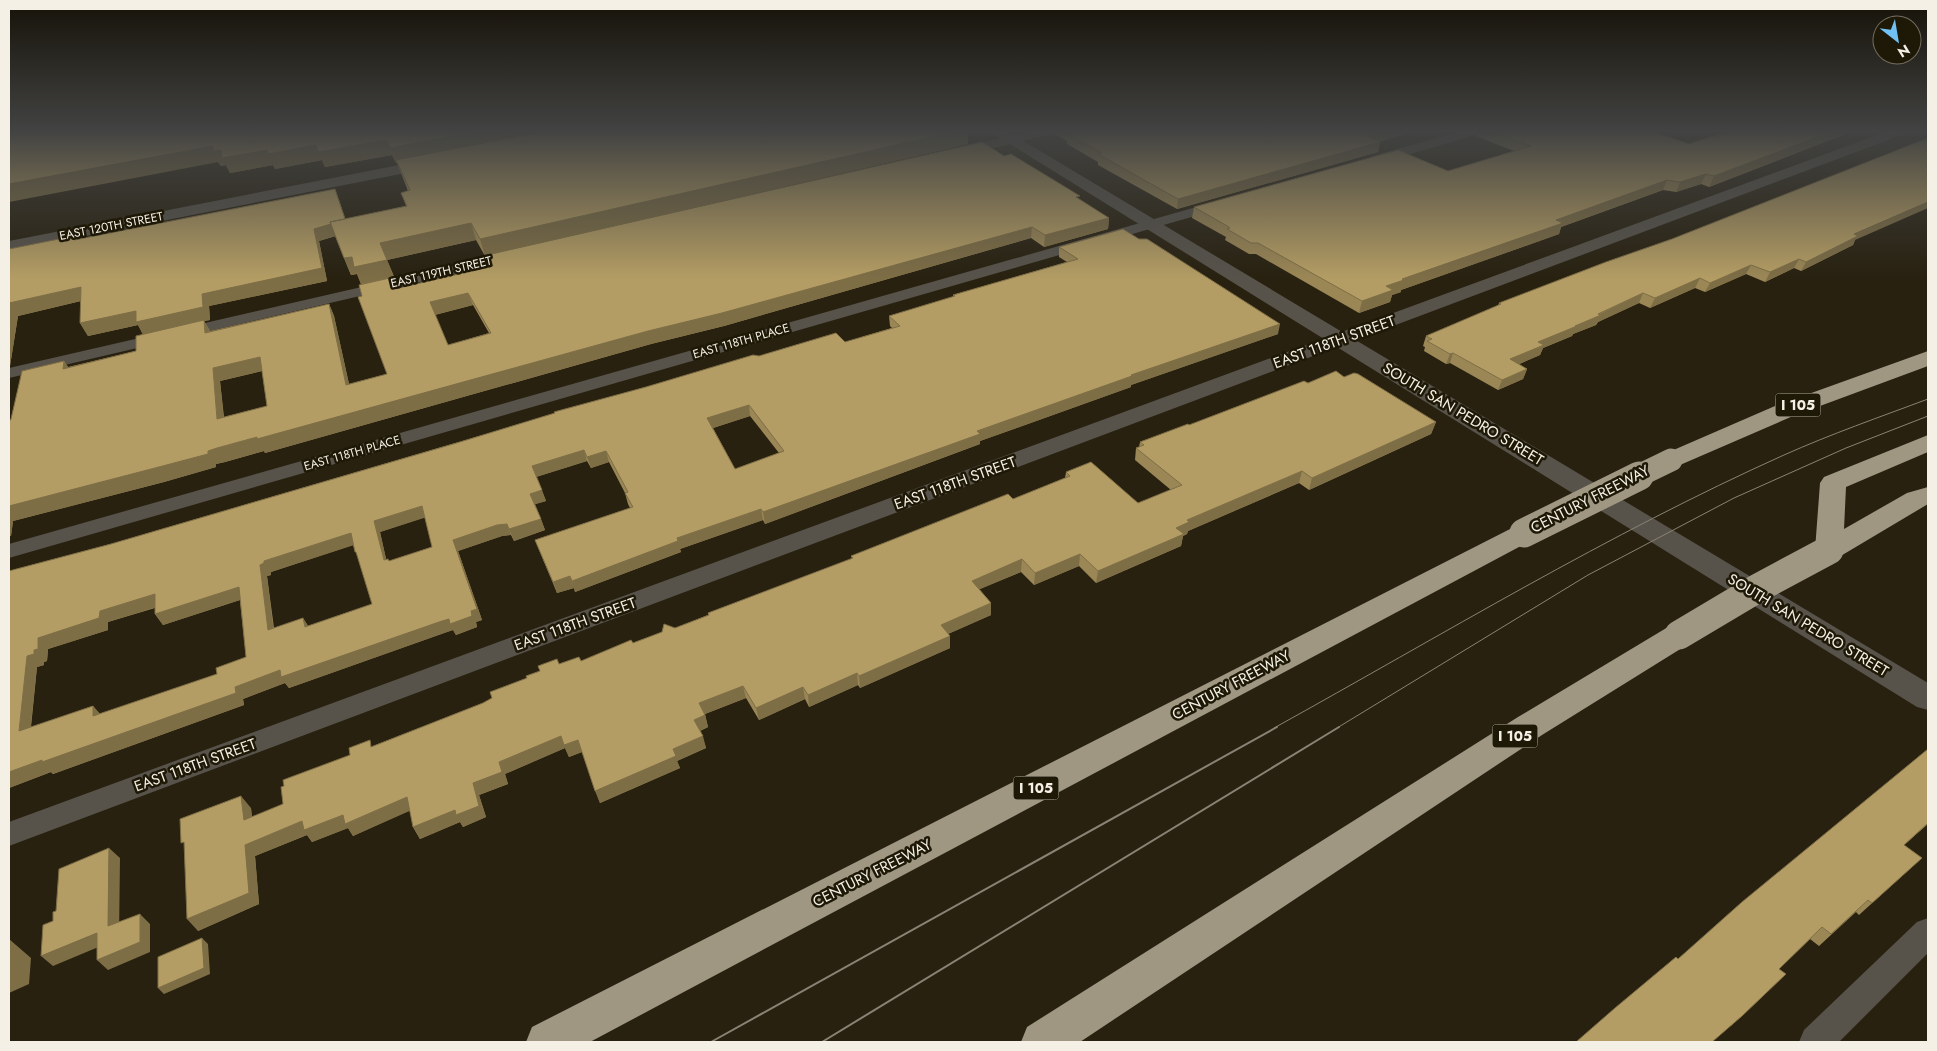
<svg xmlns="http://www.w3.org/2000/svg" width="1937" height="1051" viewBox="0 0 1937 1051" font-family="Jost,sans-serif">
	<rect width="100%" height="100%" fill="#282110"/>
	<g fill="none" stroke-linecap="round" stroke-linejoin="round">
		<path fill="#57534b" fill-rule="evenodd" d="M1032 131H1055L1053 134 960 156 954 152 956 149Z
			M1460 131H1480L1478 134 1380 163 1375 164 1369 160 1370 157Z
			M1888 131H1906L1904 134 9 846V822Z
			M1221 200 1228 204 1226 207 9 558V544Z
			M518 251 523 252 525 255 523 258 9 378V368Z
			M1928 918V953L1839 1042H1799L1804 1030 1917 922Z"/>
		<path fill="#57534b" fill-rule="evenodd" d="M989 131H1007L1928 683V710L1917 707Z
			M435 158 441 160 443 163 441 166 9 251V241Z"/>
		<path fill="#a09783" fill-rule="evenodd" d="M1928 351V366L1793 416 1680 465 1671 468 1662 465 1658 460 1662 455 1775 406Z
			M1928 435V452L1846 487 1844 529 1907 493 1928 487V504L1839 557 1829 560 1819 557 1815 550 1820 483 1824 477Z
			M1524 524 1534 527 1538 533 1534 539 590 1042H526L532 1027 1514 527Z
			M1679 624 1690 627 1694 635 1690 643 1542 735 1080 1042H1021L1027 1027 1518 717 1668 627Z"/>
		<path stroke="#8a8375" stroke-width="1" d="M1274 728C1442 635 1608 534 1784 455 1831 434 1880 417 1928 399
			M1337 728 1588 575 1734 498 1846 448 1928 416"/>
		<path stroke="#8a8375" stroke-width="2" d="M711 1042 1277 727
			M822 1042 1339 727"/>
		<path stroke="#a09783" stroke-width="23" d="M1636 477 1671 460"/>
		<path stroke="#a09783" stroke-width="29" d="M1524 533 1639 476
			M1679 635 1758 588 1829 550"/>
	</g>
	<path fill="#9b8756" fill-rule="evenodd" d="M9 131H968V144L485 256 476 240 387 260 399 288 491 266 487 255 1004 156 1079 200 1109 218 1108 229 1044 247 1031 238 724 326 651 344 265 453 264 451 225 462 216 464V467L164 482 13 521 11 536H9V422L64 361 68 367 136 351 143 334 138 325 88 336 80 323 81 301 18 316 10 366 9 367V249L77 240 339 200 345 219 406 206 401 193 408 191 397 163H396L392 155 325 167 322 160 275 169 273 165 230 173 226 165 221 166 218 162ZM335 236 351 275 357 274 361 284 362 296 387 374 349 384 334 316 329 304 210 331 204 321 210 320 209 306 327 281 319 241ZM473 305 489 333 448 345 435 315ZM262 371 267 406 224 417 220 381Z
		M1055 131H1415L1379 142H1380L1378 152 1177 209 1098 165V162L1067 144V141L1055 134Z
		M1478 131H1651L1689 144 1853 131 1709 187 1701 184 1676 192 1663 190 1561 227 1559 234 1401 290V292L1392 295 1390 302 1359 313 1256 254H1249L1225 240 1226 237 1192 218 1194 207 1448 171 1514 151 1476 136Z
		M1855 240 1853 245 1801 271 1794 268 1765 282 1746 274 1705 292 1695 288 1650 308 1639 303 1598 322 1596 325 1573 334 1572 336 1543 348 1540 355 1519 364 1527 369 1523 379 1498 390 1450 363 1446 364 1424 351 1425 347 1423 346 1426 336 1498 306 1499 303Z
		M1059 247 1278 334 1131 385V387L980 441V444L765 524 763 520 680 549 681 552 575 592 574 588 557 593 535 540 630 508 628 504 625 493 609 462 591 468 587 461 536 477 546 501 535 504 545 530 514 541 511 535 502 536 458 551 482 620 476 622 477 627 456 635 453 630 447 632 289 688 285 683 243 699 244 705 53 774 51 772 9 788V571L111 544 646 387 759 356 845 342 892 328 890 326 889 316 953 297V295L1067 262 1059 257ZM750 416 779 453 735 469 713 428ZM425 517 432 547 389 561 386 559 380 532ZM353 545 359 560 372 604 308 626 303 618 274 628 267 576 271 575V572ZM240 600 246 657 217 674 100 714 93 706 31 727 37 667 44 665V662L47 661 48 649 108 630V622L155 608V614L163 625Z
		M1344 377 1436 422 1431 434 1309 490 1299 483 1188 531 1187 534 1183 536 1181 546 1096 583 1079 566 1034 585 1021 572 979 589 991 603V615L948 634 950 648 860 688 858 685 809 707 805 699 759 720 746 698 705 714 708 727 700 731 706 748 677 761 680 768 600 803 582 752 569 757 565 748 505 774 508 784 479 795 486 817 463 827 460 822 420 839 413 827 410 810 353 836 348 828 312 842 307 835 255 856 259 904 198 931 251 808 252 817 283 804 373 746 483 703 527 678 559 664 581 661 675 628 708 615V613L852 559 851 556 1013 499 1065 478 1066 472 1138 503 1171 490 1135 460 1136 448 1139 447 1140 442 1189 425 1308 383Z
		M1928 749V824L1904 845 1922 858 1859 915 1856 912 1819 946 1810 939 1779 969 1731 1026 1678 959Z"/>
	<path fill="#7e6e46" d="M479 131H559L396 163 390 148Z
		M958 131H968V144L485 256 480 239Z
		M1383 131H1415L1364 146 1367 136Z
		M1833 131H1853L1709 187 1714 176Z
		M387 140 392 155 325 167 322 160 275 169 273 165 230 173 226 165 221 166 218 162 9 202V184L213 146 221 150H267L316 145Z
		M1380 142 1378 152 1177 209 1178 199Z
		M1706 174 1701 184 1676 192 1680 182Z
		M1667 180 1663 190 1561 227 1559 234 1401 290V292L1392 295 1390 302 1359 313 1362 301 1386 286 1402 279 1556 220Z
		M335 189 350 232 319 241 327 281 209 306 210 320 204 321 211 333 143 335 138 325 88 336 80 323 202 294 314 229Z
		M1928 202V208L1855 240 1853 245 1801 271 1806 262 1854 234Z
		M1109 218 1108 229 1044 247 1045 235Z
		M471 223 476 240 387 260 380 243Z
		M1032 227 1031 238 724 326 651 344 265 453 264 451 225 462 216 464V467L164 482 13 521 11 536H9V506L217 448Z
		M352 257 387 260 394 277 361 284 357 274 351 275 344 258Z
		M1799 259 1794 268 1765 282 1770 272Z
		M1751 265 1746 274 1705 292 1710 283Z
		M1700 278 1695 288 1650 308 1655 298Z
		M81 287 89 299 18 316 10 366 9 367V303Z
		M468 293 473 305 434 315 430 302Z
		M1643 293 1639 303 1598 322 1596 325 1573 334 1572 336 1543 348 1540 355 1506 370 1510 359 1538 342 1575 326Z
		M329 304 334 316 352 398 346 385Z
		M1280 324 1278 334 1131 385V387L980 441V444L765 524 763 512 977 431 1131 375Z
		M1453 353 1450 363 1446 364 1450 354Z
		M260 357 266 370 220 381 225 432 217 419 213 368Z
		M64 361 73 374 63 369Z
		M1527 369 1523 379 1498 390 1502 380Z
		M749 405 750 416 710 429 707 418Z
		M1436 422 1431 434 1309 490 1312 478Z
		M584 450 587 461 536 477 532 466Z
		M606 451 609 462 591 468 587 457Z
		M1302 471 1299 483 1188 531 1187 534 1183 536 1181 546 1096 583 1098 571 1187 520Z
		M542 490 546 501 533 505 530 494Z
		M422 506 427 517 380 532 389 572 384 560 374 521Z
		M761 509 763 520 680 549 681 552 575 592 572 581 677 538Z
		M541 519 545 530 514 541 509 529Z
		M507 524 511 535 502 536 458 551 482 620 476 622 477 627 456 635 453 630 447 632 289 688 285 683 243 699 244 705 53 774 51 772 9 788V772L280 670 471 611 453 540 497 525Z
		M351 533 357 544 271 572V575L267 576 275 642 268 630 260 565 264 561Z
		M1080 554 1079 566 1034 585 1035 573Z
		M1022 559 1021 572 971 593 972 581Z
		M570 576 574 588 557 593 553 582Z
		M239 587 246 598 163 625 155 614Z
		M155 594 163 605 108 622V630L48 649 47 661 44 662V665L37 667 29 743 19 731 27 656 34 650 38 638 100 611Z
		M991 603V615L941 637V625Z
		M303 618 310 629 305 627Z
		M950 636V648L860 688 859 676Z
		M857 673 858 685 809 707 808 695Z
		M743 686 746 698 702 715 699 703Z
		M803 687 805 699 759 720 756 708Z
		M93 706 103 718 93 716Z
		M705 715 708 727 698 732 694 720Z
		M561 736 578 740 582 752 569 757 565 748 505 774 508 784 479 795 486 817 463 827 460 822 420 839 413 827 455 810 473 783 499 762Z
		M703 736 706 748 677 761 680 768 600 803 595 791 673 749Z
		M241 796 251 808 253 832 244 820Z
		M407 797 414 809 353 836 348 828 312 842 307 835 255 856 259 904 198 931 187 919 245 845 302 821 343 815Z
		M109 848 120 858 119 937 108 926Z
		M140 914 150 924V952L108 970 97 960Z
		M97 933 108 943 53 966 41 956Z
		M202 938 208 944 210 974 164 994 158 988Z
		M9 939 31 958 29 984 9 993Z"/>
	<path fill="#b49d64" stroke="#7e6e46" fill-rule="evenodd" d="M9 131H479L390 148 387 140 318 152 316 145 268 154 267 150 222 158 221 150 213 151V146L9 184Z
		M545 131H958L480 239 471 223 380 243 387 260 354 267 352 257 344 258 330 222 407 206 401 193 410 190 396 160Z
		M1069 131H1383L1367 136 1380 142 1178 199 1098 154 1102 153 1068 134 1072 133Z
		M1492 131H1651L1689 144 1728 131H1833L1714 176 1706 174 1680 182 1667 180 1556 220 1563 223 1402 279 1404 280 1386 286 1393 290 1362 301 1258 243H1251L1227 229 1230 228 1229 227 1194 207 1398 150 1448 171 1531 146Z
		M1928 138V202L1854 234 1858 236 1806 262 1799 259 1770 272 1751 265 1710 283 1700 278 1655 298 1643 293 1598 314 1601 315 1575 326H1577L1538 342 1544 345 1510 359 1527 369 1502 380 1453 353 1450 354 1427 341 1432 339 1426 336 1501 304 1499 303 1606 262 1672 239Z
		M982 142 1004 156 1011 154 1080 196 1076 197 1109 218 1045 235 1032 227 722 313 648 331 257 439V437L217 448 208 451V454L155 468 9 506V422L11 419 22 371 64 361 63 369 136 351V336L204 320 205 333 329 304 346 385 387 374 358 297 362 296 359 285 394 277 399 288 493 266 487 255ZM468 293 491 333 448 345 430 302ZM260 357 267 406 217 419 213 368Z
		M335 189 345 219 330 222 331 224 314 229 322 268 202 294 203 307 136 322V311L80 323 81 287 9 303V307V249L74 236V240Z
		M1123 229 1139 239H1147L1280 324 1131 375 1132 376 977 431 980 434 763 512 761 509 677 538 678 541 572 581 570 576 553 582 535 540 633 507 625 493 628 492 606 451 587 457 584 450 532 466 542 490 530 494 541 519 509 529 507 524 497 525 453 540 477 609 471 611 472 616 450 624 449 619 442 621 281 677 280 670 235 687 236 693 42 762V760L9 772V571L111 544 460 442 555 413 554 412 646 387 753 355 759 356 836 333 845 342 900 326 889 316 955 296 953 295 1078 259 1059 247ZM749 405 784 451 735 469 707 418ZM422 506 432 547 389 561 388 559 384 560 374 521ZM351 533 355 552H356L372 604 305 627 303 618 268 630 260 565 264 563V561ZM239 587 246 657 216 668 217 674 93 716V706L19 731 27 656 34 654V650L38 649V638L99 618 100 611 155 594V614Z
		M1336 371 1344 377 1354 373 1358 374 1436 422 1312 478 1302 471 1187 520 1189 522 1176 528 1184 534 1098 571 1080 554 1035 573 1022 559 972 581 991 603 941 625 950 636 859 676 857 673 808 695 803 687 756 708 743 686 699 703 705 715 694 720 703 736 673 749 676 756 595 791 578 740 564 745 561 736 499 762 502 772 473 783 479 806 456 815 455 810 413 827 407 797 345 824 343 815 304 830 302 821 245 845 249 893 187 919 184 842 181 843 180 819 241 796 244 820 283 804 281 787 284 786 283 780 350 755 349 748 370 740 371 747 483 703 492 698 490 692 527 678 526 676 540 671 538 666 557 659 559 664 579 657 581 661 631 640 633 643 662 632 664 624 675 628 709 615 708 613 853 558 851 556 1008 494 1013 499 1070 476 1066 472 1091 462 1138 503 1182 485 1136 448 1144 445 1140 442 1188 424 1189 425 1304 381 1308 383Z
		M1928 749V823L1904 845 1922 858 1872 903 1868 900 1831 934 1822 927 1779 969 1786 974 1742 1016 1712 1042H1576L1615 1008 1676 957 1678 959 1742 902Z
		M109 848 108 926 140 914V942L97 960V933L41 956 43 925 53 921V912L56 911 59 869Z
		M202 938 204 968 158 988V957Z"/>
	<linearGradient id="sky" x2="0" y2="1"><stop stop-color="#161209"/><stop offset="0.47" stop-color="#424342"/><stop offset="1" stop-color="#424342" stop-opacity="0"/></linearGradient>
	<rect width="1937" height="279" fill="url(#sky)"/>
	<g text-anchor="middle" dominant-baseline="central" stroke-width="5" stroke-linejoin="round" paint-order="stroke">
		<g font-size="12" fill="#f5f0e5" stroke="#1e1807">
			<text transform="translate(111 226) rotate(-11)">EAST 120TH STREET</text>
			<text transform="translate(441 272) rotate(-13)">EAST 119TH STREET</text>
			<text transform="translate(741 341) rotate(-16)">EAST 118TH PLACE</text>
			<text transform="translate(352 453) rotate(-16)">EAST 118TH PLACE</text>
		</g>
		<g fill="#1e1807" stroke="#b4afa2" stroke-width="1">
			<rect x="1775.5" y="393.5" width="45" height="23" rx="4"/>
			<rect x="1492.5" y="724.5" width="45" height="23" rx="4"/>
			<rect x="1013.5" y="776.5" width="45" height="23" rx="4"/>
		</g>
		<g font-size="14" font-weight="bold" fill="#f5f0e5">
			<text x="1798" y="405">I 105</text>
			<text x="1515" y="736">I 105</text>
			<text x="1036" y="788">I 105</text>
		</g>
		<g font-size="15" fill="#f5f0e5" stroke="#1e1807">
			<text transform="translate(1334 342) rotate(-20)">EAST 118TH STREET</text>
			<text transform="translate(1463 414) rotate(31)">SOUTH SAN PEDRO STREET</text>
			<text transform="translate(955 483) rotate(-20)">EAST 118TH STREET</text>
			<text transform="translate(1590 499) rotate(-27)">CENTURY FREEWAY</text>
			<text transform="translate(575 624) rotate(-20)">EAST 118TH STREET</text>
			<text transform="translate(1808 625) rotate(31)">SOUTH SAN PEDRO STREET</text>
			<text transform="translate(1231 685) rotate(-28)">CENTURY FREEWAY</text>
			<text transform="translate(195 765) rotate(-20)">EAST 118TH STREET</text>
			<text transform="translate(872 873) rotate(-27)">CENTURY FREEWAY</text>
		</g>
	</g>
	<rect width="1937" height="1051" fill="none" stroke="#f5f0e5" stroke-width="20"/>
	<g transform="translate(1897 40) rotate(149)"><circle r="24" fill="#1e1807" stroke="#746e60"/>
	<path d="M0-4L9 19L0 12L-9 19Z" fill="#70c1f4"/>
	<text y="-8" font-size="14" font-weight="bold" text-anchor="middle" fill="#f5f0e5">N</text>
	</g>
</svg>
